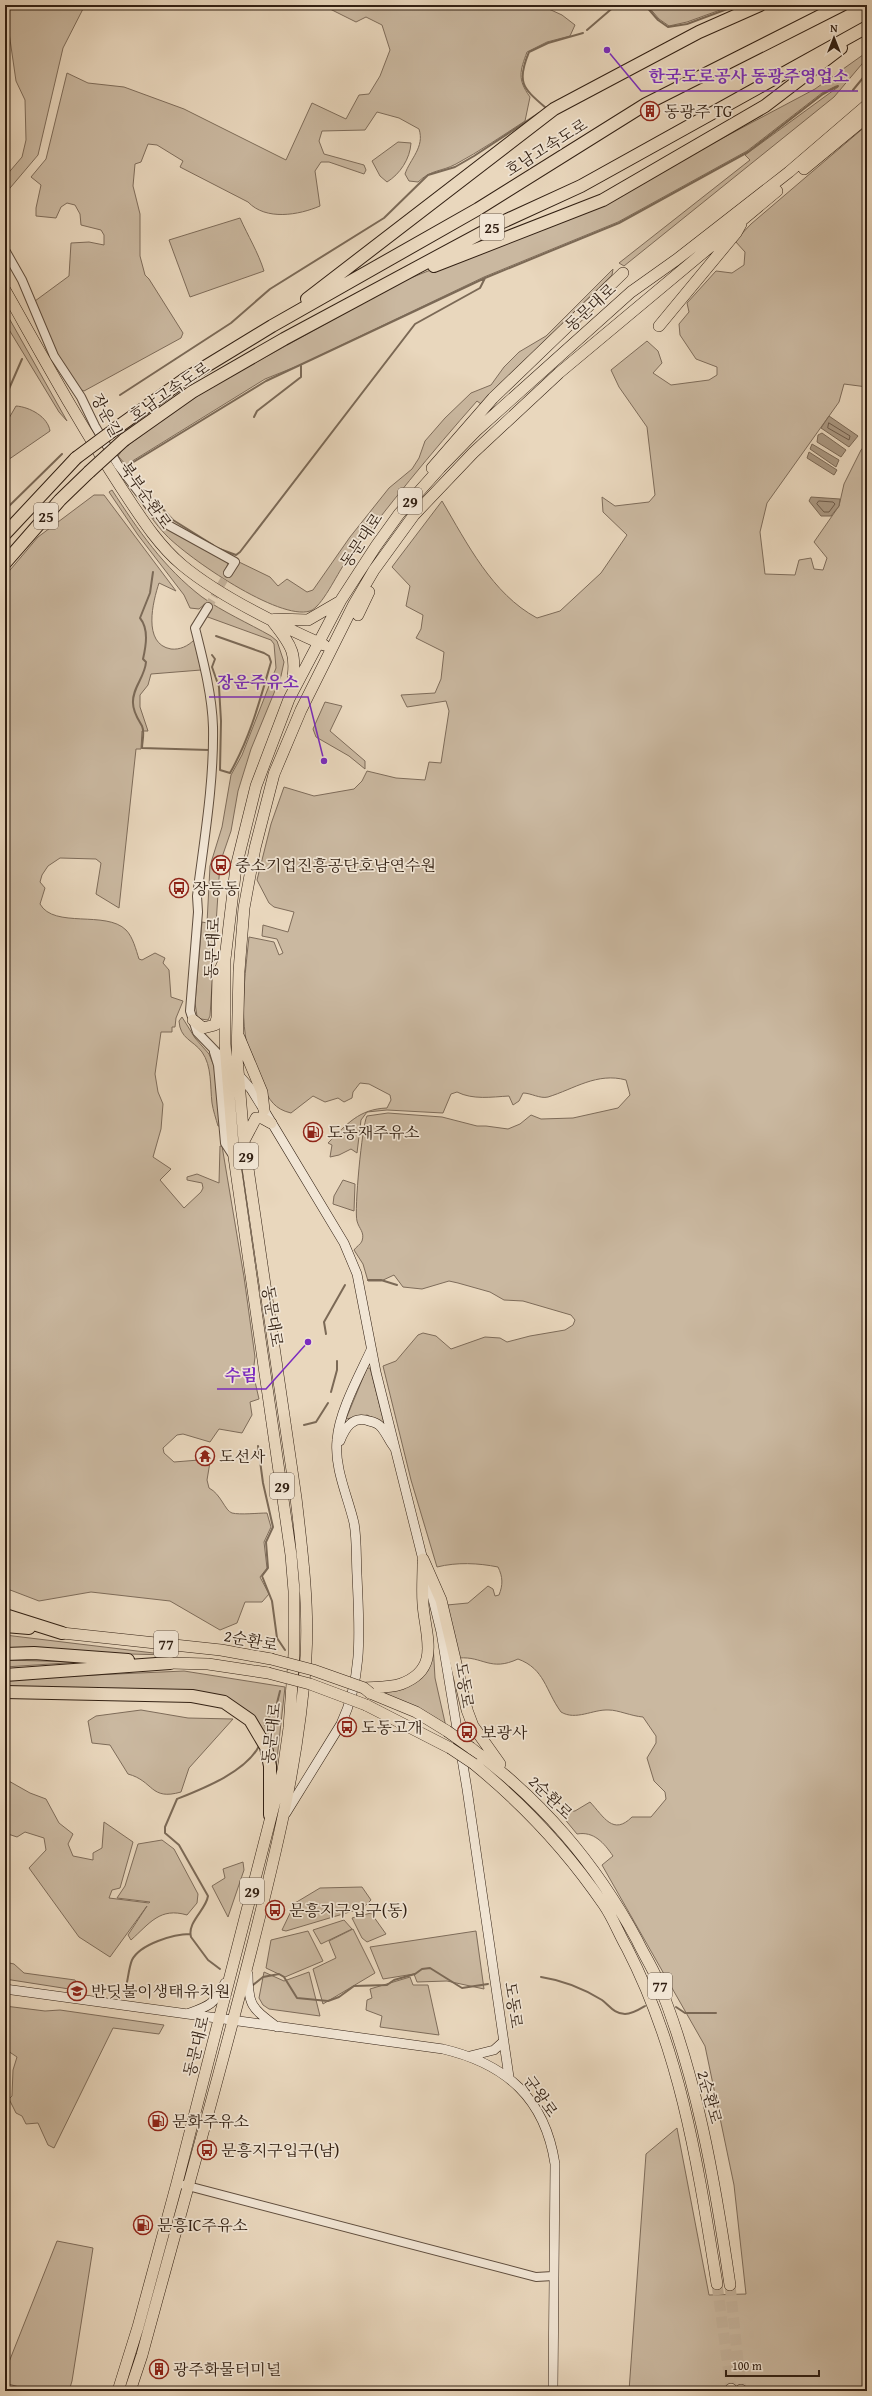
<svg xmlns="http://www.w3.org/2000/svg" width="872" height="2396" viewBox="0 0 872 2396" font-family="'Gentium Book Plus','Noto Serif KR',serif">
	<rect width="100%" height="100%" fill="#e9d7bd"/>
	<filter id="stains"><feTurbulence type="fractalNoise" baseFrequency=".005" numOctaves="4"/><feColorMatrix values="0 0 0 0 .2 0 0 0 0 .09 0 0 0 0 .02 0 0 0 .5 -.17"/></filter>
	<radialGradient id="worn" r=".72"><stop offset=".6" stop-color="#630" stop-opacity="0"/><stop offset="1" stop-color="#630" stop-opacity=".3"/></radialGradient>
	<path fill="#cab8a0" stroke="#7e6c5a" d="M5 5H85L63 48 38 155 5 194V177L22 157 26 140 25 100 16 81Z
		M322 5H540L562 15 575 25 570 36 547 42 527 52C520 71 517 79 530 97L525 121C502 136 480 151 456 164 441 172 432 169 418 182L409 181 405 174C410 159 425 147 419 129L399 118 377 112 365 130 322 131 319 141 324 154 364 165 366 170 364 174 329 162H321L315 171 320 206C299 215 266 221 248 202L180 167 183 161 157 145 148 144 141 162 135 164 133 186 140 214V256L145 275 149 279 183 333 181 338 84 391 79 389 57 354 35 301 69 276 71 243 89 242 104 245V235L101 230 81 225 80 214 75 205 67 203 61 207 56 218 36 216V208L41 185 31 177 46 159 67 73 88 83 124 87 184 109 286 160 312 103 346 119 359 95 369 94 380 76 390 50 382 25 366 17 356 22Z
		M647 5H734L687 22 669 26 659 19Z
		M867 52V58L834 97 624 266 619 263 750 160 745 155 838 87 836 86 822 93 747 151 618 222 484 277 300 365 265 379 126 465 118 456 123 449 174 411 215 385 403 281 604 201 815 89Z
		M867 125V387L844 384 839 402 767 503 760 532 765 574 795 575 799 560 811 558 814 569 823 570 827 558 814 542 839 506 844 484 861 450 867 443V2391H749L736 2389 728 2391H629L646 2154 677 2128 709 2295 746 2294 734 2185 705 2046 602 1865 613 1856C604 1843 594 1831 577 1834L563 1817 569 1811H575L590 1802C604 1817 613 1836 632 1817H651L666 1799 665 1792 654 1781 647 1758 656 1743V1736L643 1717C631 1716 618 1710 609 1710 593 1709 576 1721 561 1712 545 1690 545 1669 518 1659 490 1672 483 1656 459 1658L447 1605 468 1603 488 1586 493 1589 495 1596 499 1595C503 1585 503 1577 498 1567 478 1563 457 1562 437 1567L411 1480 383 1366 396 1361 418 1335 423 1333 436 1336 451 1349 485 1337 500 1338 507 1342 530 1336 565 1330 573 1325 575 1320 571 1315 523 1301 504 1300 490 1292 458 1283 449 1281 422 1289 403 1287 394 1275 381 1281H368L363 1264 354 1250C356 1247 361 1244 362 1241 365 1232 359 1229 357 1221 354 1211 362 1125 367 1116L388 1113 442 1117 477 1126H486L508 1129 520 1124 531 1115 541 1119 573 1118 618 1108 630 1095 626 1080C597 1072 574 1089 548 1097 540 1099 531 1093 523 1093L519 1101 513 1105 509 1096C491 1097 473 1100 457 1092L451 1094 443 1113 387 1110 367 1112 361 1120 357 1153 351 1149 339 1155 330 1157 332 1145 328 1143C347 1124 359 1109 387 1108L391 1100 390 1095 369 1084 360 1083 353 1092 352 1098 344 1102 338 1098 325 1102 313 1096 291 1113C274 1109 270 1100 262 1086 237 1041 243 995 248 946L249 937 274 942 279 955 283 953 277 939 262 936 263 925 288 932 294 912 274 907 269 903 257 880 271 824 284 787 314 796 354 789 362 781 367 771 396 778 425 780 429 762 441 763 449 711 446 701 407 707 401 695 435 693 441 679 444 652 416 638 421 629 423 615 406 606 410 586 392 567 398 559 442 501C467 543 492 594 537 618L560 611 601 573 627 535 603 512 602 497 615 506 649 502 655 495 647 427 619 387 611 370 647 341 658 351 662 363 653 373 671 385 709 380 717 375V367L696 359 680 335 679 324 689 312 687 303 716 271 732 273 744 265 745 252 735 241 751 224Z
		M398 142 411 143C410 159 400 174 387 182L380 176 372 161Z
		M240 218C248 236 258 252 264 271L190 297 169 240Z
		M613 269 612 275 481 404 477 401C431 453 387 507 345 563 337 574 322 607 310 611 279 621 188 558 166 535 155 524 147 511 139 499L153 514 225 561 228 564 224 572 231 576 239 562 270 577 278 586 287 579 307 592 313 590 350 537 389 488 412 469 419 458 425 441 445 418 471 393 491 385 504 367 519 352 546 336Z
		M5 311 67 421 59 412 5 323Z
		M16 406C30 407 48 417 50 431L5 462V425Z
		M112 490C138 530 164 568 202 597 223 612 248 623 271 636L277 641 284 662 281 676 251 749 238 791 231 831 220 863 210 1016 208 1020 201 1019 197 1016 195 1003 202 922 207 923 210 866 222 827 231 775 242 755 276 668 274 644 271 640 205 616 210 608 205 604 199 609 190 608 184 595 138 535 109 492Z
		M94 495H104L176 591 159 583C153 601 142 644 171 649 180 650 188 646 194 640L201 670 151 674 148 685 140 695V707L148 731H142L141 749H136L119 908 96 894 101 863 96 859 60 858 48 866 42 875 40 882 45 888 40 904C54 929 106 910 126 930 133 937 136 950 139 959L142 960 155 953 165 958 163 963 169 970 171 997 183 1001 176 1018 175 1027H172V1032H161L155 1074 158 1092 163 1104 161 1129 153 1157 171 1169 160 1180 184 1208 201 1192 203 1188 202 1183 187 1180V1177L197 1174 219 1183 220 1146H222L244 1277 255 1357 253 1373 259 1399 250 1402 252 1415 242 1433 219 1429 210 1442 183 1434 177 1435 163 1448 164 1453 174 1462 199 1460 203 1463 210 1462 207 1480 209 1488C221 1494 225 1511 232 1513 240 1515 258 1513 267 1513L271 1527 264 1542 267 1568 260 1577 269 1594 262 1602H245L237 1623 220 1630 170 1601 91 1592 39 1601 5 1588V576L38 537Z
		M325 702 342 706 330 731 365 761V769L349 756 316 737 313 729Z
		M182 1017 195 1038 209 1054 214 1066 220 1126H218C216 1119 213 1110 212 1103 210 1086 212 1066 202 1052 193 1040 180 1039 179 1021Z
		M343 1180 355 1184 354 1211 333 1204 334 1196Z
		M367 1368H370L384 1423 367 1415 346 1419Z
		M5 1635 170 1655 5 1651Z
		M431 1644H433L435 1678 446 1727 385 1693V1691L409 1683Z
		M5 1660 81 1662 5 1667Z
		M184 1671 285 1687 276 1768C269 1729 259 1721 225 1701L5 1690V1679Z
		M141 1710 188 1718 233 1719 189 1768 181 1792C150 1801 154 1781 128 1774L110 1745 92 1743 88 1721 96 1716Z
		M7 1780 30 1793 46 1799 59 1823 73 1834 68 1844 73 1856 93 1860V1853L102 1848 104 1822 133 1842 120 1888 112 1890 109 1898 149 1903 150 1902 117 1898 125 1886 138 1844 162 1840 174 1849 198 1894 197 1903 187 1915C160 1907 150 1923 131 1940L128 1935 147 1906 110 1957 79 1937 29 1868 46 1850 44 1838 25 1832 17 1837 5 1833V1781Z
		M243 1862 244 1870 228 1917 212 1886 225 1878 223 1869Z
		M362 1887 371 1900 363 1908 286 1931 282 1930 295 1903 320 1888Z
		M371 1913 386 1934 367 1942 362 1938 352 1918Z
		M344 1920 352 1929 321 1944 313 1930Z
		M353 1929 375 1973 323 2004 313 1969 336 1958 329 1941Z
		M308 1931 323 1961 285 1977 266 1968 271 1940Z
		M476 1931 484 1989 447 1981 417 1982 414 1974 383 1979 370 1947Z
		M5 1962 14 1964 24 1973 75 1980 82 1991 5 1979Z
		M264 1972 284 1981 309 1972 320 2016 269 2009 263 2005 259 1998Z
		M410 1977 413 1985H428L439 2035 380 2027 382 2016 366 2010 367 2000 372 1998 370 1989Z
		M5 2006 45 2011 60 2010 164 2025 159 2034 113 2028 54 2148 48 2145 38 2123 26 2124 22 2116 16 2113 9 2099 12 2096 13 2070 17 2057 5 2049Z
		M57 2241 93 2248 72 2381 69 2391H33L5 2383V2372Z"/>
	<path fill="#ab9983" stroke="#7b6956" d="M829 416 858 436 849 447 821 428Z
		M822 433 846 450 841 457 817 442 818 435Z
		M812 444 839 460 836 467 810 449Z
		M809 452 837 470 834 475 807 458Z
		M811 497 840 499 839 506 831 516H821L809 501Z"/>
	<g fill="none" stroke-linecap="round" stroke-linejoin="round">
		<path stroke="#6e5c4b" stroke-width="1" d="M829 423 850 436 849 440 828 428Z
			M819 501 833 502 835 504 829 512H824L817 504Z"/>
		<path stroke="#7b6956" stroke-width="2" d="M645 5 658 20 668 27 687 24 738 5
			M587 30 616 5
			M853 90 867 73
			M545 109 546 108C523 88 516 83 529 52L548 43 583 33
			M120 395 231 323 270 289 384 218 428 175 455 167 474 156 539 113
			M5 398 22 359
			M254 417 257 411 301 377V366
			M127 466 266 381 485 278
			M160 506 173 520 213 545
			M5 510 62 454
			M217 548 236 555 240 552 415 324 480 288 485 278 619 223 748 152 823 94 838 86
			M153 572 150 593 140 618C149 629 146 646 143 659L146 662C145 677 132 688 133 703 133 712 138 719 142 726 145 732 142 742 142 748L209 750
			M212 655 215 659 212 667 219 687 221 721 220 770 230 773C250 738 260 700 271 662L269 656 264 653 216 636
			M368 1280H381L397 1285
			M326 1334 324 1322 345 1285
			M331 1392 337 1370V1361
			M304 1425 316 1422 328 1403
			M258 1446 263 1483 273 1527 266 1542 268 1568 262 1576 272 1601 277 1638 285 1650
			M265 1725 277 1703 280 1691
			M220 1969 208 1960 191 1937C187 1922 206 1910 208 1896L179 1845 165 1833V1827L177 1799C202 1789 246 1772 259 1746
			M541 1977C561 1980 584 1989 602 2000 609 2005 614 2014 625 2014 632 2014 640 2009 645 2006
			M253 1985 263 1977 279 1974 284 1977 297 1998 328 2001 339 1997 354 1986 387 1985 394 1980 415 1974 422 1969 430 1968 462 1988 488 1984
			M126 1987C128 1979 129 1967 132 1960 140 1944 174 1934 190 1934
			M676 2007 685 2013H716"/>
		<path stroke="#c4b29b" stroke-width="8" stroke-dasharray="8 4" stroke-linecap="butt" d="M208 607 228 573"/>
		<path stroke="#c4b29b" stroke-width="11" stroke-dasharray="11 5.5" stroke-linecap="butt" d="M717 2284 731 2389
			M730 2285 741 2390"/>
		<g stroke="#604e3e" stroke-width="10">
			<path id="tertiary" d="M5 250 22 280 54 356 81 397 95 426 118 465 155 513 168 525 235 562 228 573
				M208 607 195 628C203 660 212 694 213 727 214 784 204 840 197 896L198 912 190 1011 197 1032 226 1062
				M214 1052 218 1065 225 1143 234 1157
				M184 2185 536 2277 553 2276"/>
		</g>
		<g stroke="#322013" stroke-width="10">
			<path id="secondary" d="M237 1073 251 1089 264 1110 344 1243 357 1274 376 1372 424 1564
				M340 1441C345 1428 353 1415 369 1421 374 1422 377 1423 380 1426 386 1432 389 1441 394 1447
				M428 1579 441 1632 467 1789 509 2077
				M286 1813 341 1724C364 1676 359 1626 357 1575 356 1558 357 1539 354 1523 348 1497 334 1468 337 1440 339 1412 359 1376 371 1350
				M248 1974C248 2006 252 2008 277 2027
				M5 1989 443 2049C506 2064 545 2098 555 2164L553 2391
				M187 2014C209 2006 214 2005 225 1983
				M470 2056 494 2050 504 2041"/>
		</g>
		<g stroke="#322013" stroke-width="12">
			<path id="primary" d="M804 169 867 117
				M5 290C43 357 80 425 122 489 140 516 157 544 182 565 218 595 281 626 324 645
				M659 326 736 233 741 224
				M432 468 493 398 623 273
				M358 615 369 592
				M275 619 308 620 339 602
				M273 622C293 647 297 654 292 686
				M193 1020 203 1028 215 1025 217 1018 218 974 224 961
				M239 1037 262 1092 264 1110
				M245 1139 256 1118H262L271 1123
				M118 2391 138 2327 177 2183 283 1770 289 1728 294 1654V1591L291 1555 234 1157 225 1044V959L236 867 256 786 289 699 341 600 376 546 399 514 440 468 476 431 631 292 676 260 789 172 867 105
				M130 2391 142 2355C178 2222 216 2089 250 1955 275 1857 300 1757 306 1656 309 1604 302 1550 296 1498L244 1141 237 1058 239 971 244 908 255 848 274 774 301 710 354 604 374 570 414 515 473 453 559 373 777 191"/>
		</g>
		<g stroke="#322013" stroke-width="12">
			<path id="trunk" d="M423 1559 441 1600 467 1710 473 1726 500 1764
				M62 1633 221 1650 271 1659
				M170 1663 208 1664 268 1673
				M364 1688C376 1687 389 1688 401 1684 442 1669 425 1635 423 1604 422 1591 423 1577 423 1564
				M370 1693 416 1712 447 1731
				M366 1705 450 1748
				M471 1748C542 1801 595 1862 637 1940 643 1953 651 1965 657 1979 697 2075 715 2182 730 2285
				M474 1764C524 1805 568 1852 604 1905 613 1918 619 1934 627 1948 682 2055 698 2167 717 2284
				M731 2389V2391
				M741 2390 742 2391"/>
		</g>
		<g stroke="#322013" stroke-width="14">
			<path id="motorway" d="M434 266 603 200 765 106 841 48
				M307 299 554 109 699 32 760 5
				M115 429 185 379 272 326 478 209 646 104 842 5
				M124 440 192 392 284 339 496 225 581 186 867 27
				M5 534 76 458
				M5 563 60 500 89 472
				M5 1615 62 1633
				M5 1626 29 1628
				M5 1654 34 1653 128 1660
				M5 1675 170 1663
				M5 1692 192 1696 224 1702 250 1720 266 1747 270 1766V1815"/>
		</g>
		<use href="#tertiary" stroke="#f1e5d4" stroke-width="8"/>
		<use href="#secondary" stroke="#f1e5d4" stroke-width="9"/>
		<use href="#primary" stroke="#e9d7bd" stroke-width="11"/>
		<use href="#trunk" stroke="#e9d7bd" stroke-width="11"/>
		<use href="#motorway" stroke="#e9d7bd" stroke-width="12"/>
		<g stroke="#322013" stroke-width="12" stroke-linecap="butt">
			<path id="trunk-bridge" d="M271 1659 313 1670 364 1688 370 1693
				M268 1673 310 1684 366 1705
				M447 1731 471 1748
				M450 1748 474 1764"/>
		</g>
		<g stroke="#322013" stroke-width="14" stroke-linecap="butt">
			<path id="motorway-bridge" d="M76 458 115 429
				M89 472 124 440"/>
		</g>
		<use href="#trunk-bridge" stroke="#e9d7bd" stroke-width="11"/>
		<use href="#motorway-bridge" stroke="#e9d7bd" stroke-width="12"/>
	</g>
	<defs>
		<g id="building-ring" transform="scale(1)"><circle r="9.5" fill="#f1e5d4" stroke="#8f2418" stroke-width="1.5"/><path d="M-4-6H4V6H1V3H-1V6H-4ZM-2.5-4.3h1.7v1.8h-1.7ZM.8-4.3h1.7v1.8H.8ZM-2.5-1h1.7V.8h-1.7ZM.8-1h1.7V.8H.8Z" fill="#8f2418"/></g>
		<g id="bus-ring" transform="scale(1)"><circle r="9.5" fill="#f1e5d4" stroke="#8f2418" stroke-width="1.5"/><path d="M-5-6H5V4H4V6H2V4H-2V6H-4V4H-5ZM-3.5-4V0h7V-4ZM-3.5 1.2v1.5H-2V1.2ZM2 1.2v1.5H3.5V1.2Z" fill="#8f2418"/></g>
		<g id="fuel-ring" transform="scale(1)"><circle r="9.5" fill="#f1e5d4" stroke="#8f2418" stroke-width="1.5"/><path d="M-5.5-6h7V0h2V4h1.3V-2.5L3-4.5l.8-.8L6-3V5H2.5V1h-1V6h-7ZM-4.2-4.7v3.2H.2V-4.7Z" fill="#8f2418"/></g>
		<g id="temple-ring" transform="scale(1)"><circle r="9.5" fill="#f1e5d4" stroke="#8f2418" stroke-width="1.5"/><path d="M0-6L5-2H3V0L6.5 2.5H4V6H1.5V3h-3V6H-4V2.5H-6.5L-3 0V-2H-5Z" fill="#8f2418"/></g>
		<g id="school-ring" transform="scale(1)"><circle r="9.5" fill="#f1e5d4" stroke="#8f2418" stroke-width="1.5"/><path d="M0-5L7-2L0 1L-7-2ZM-4 1L0 2.5L4 1V4Q0 6-4 4Z" fill="#8f2418"/></g>
	</defs>
	<g fill-rule="evenodd">
		<use href="#building-ring" x="650" y="111"/>
		<use href="#bus-ring" x="221" y="865"/>
		<use href="#bus-ring" x="179" y="888"/>
		<use href="#fuel-ring" x="313" y="1132"/>
		<use href="#temple-ring" x="205" y="1456"/>
		<use href="#bus-ring" x="347" y="1727"/>
		<use href="#bus-ring" x="467" y="1732"/>
		<use href="#bus-ring" x="275" y="1910"/>
		<use href="#school-ring" x="77" y="1991"/>
		<use href="#fuel-ring" x="158" y="2121"/>
		<use href="#bus-ring" x="207" y="2150"/>
		<use href="#fuel-ring" x="143" y="2225"/>
		<use href="#building-ring" x="159" y="2369"/>
	</g>
	<g text-anchor="middle" dominant-baseline="central" stroke-width="3.5" stroke-linejoin="round" paint-order="stroke">
		<g fill="#f1e5d4" stroke="#6b5b4d" stroke-width="1">
			<rect x="480" y="214" width="24" height="26" rx="3"/>
			<rect x="398" y="488" width="24" height="26" rx="3"/>
			<rect x="34" y="503" width="24" height="26" rx="3"/>
			<rect x="234" y="1143" width="24" height="26" rx="3"/>
			<rect x="270" y="1473" width="24" height="26" rx="3"/>
			<rect x="154" y="1631" width="24" height="26" rx="3"/>
			<rect x="240" y="1878" width="24" height="26" rx="3"/>
			<rect x="648" y="1973" width="24" height="26" rx="3"/>
		</g>
		<g font-size="15" font-weight="bold" fill="#322013">
			<text x="492" y="227">25</text>
			<text x="410" y="501">29</text>
			<text x="46" y="516">25</text>
			<text x="246" y="1156">29</text>
			<text x="282" y="1486">29</text>
			<text x="166" y="1644">77</text>
			<text x="252" y="1891">29</text>
			<text x="660" y="1986">77</text>
		</g>
		<g font-size="16" fill="#322013" stroke="#f1e5d4" text-anchor="start">
			<text x="664" y="111">동광주 TG</text>
			<text x="235" y="865">중소기업진흥공단호남연수원</text>
			<text x="193" y="888">장등동</text>
			<text x="327" y="1132">도동재주유소</text>
			<text x="219" y="1456">도선사</text>
			<text x="361" y="1727">도동고개</text>
			<text x="481" y="1732">보광사</text>
			<text x="289" y="1910">문흥지구입구(동)</text>
			<text x="91" y="1991">반딧불이생태유치원</text>
			<text x="172" y="2121">문화주유소</text>
			<text x="221" y="2150">문흥지구입구(남)</text>
			<text x="157" y="2225">문흥IC주유소</text>
			<text x="173" y="2369">광주화물터미널</text>
		</g>
		<g font-size="16" fill="#322013" stroke="#f1e5d4">
			<text transform="translate(546 147) rotate(-32)">호남고속도로</text>
			<text transform="translate(590 307) rotate(-42)">동문대로</text>
			<text transform="translate(169 391) rotate(-34)">호남고속도로</text>
			<text transform="translate(107 415) rotate(62)">장운길</text>
			<text transform="translate(146 495) rotate(55)">북부순환로</text>
			<text transform="translate(361 540) rotate(-56)">동문대로</text>
			<text transform="translate(212 948) rotate(-87)">동문대로</text>
			<text transform="translate(273 1316) rotate(81)">동문대로</text>
			<text transform="translate(251 1640) rotate(11)">2순환로</text>
			<text transform="translate(465 1685) rotate(81)">도동로</text>
			<text transform="translate(271 1733) rotate(-83)">동문대로</text>
			<text transform="translate(551 1797) rotate(45)">2순환로</text>
			<text transform="translate(514 2005) rotate(82)">도동로</text>
			<text transform="translate(196 2046) rotate(-76)">동문대로</text>
			<text transform="translate(541 2096) rotate(55)">군왕로</text>
			<text transform="translate(710 2097) rotate(75)">2순환로</text>
		</g>
	</g>
	<path fill="none" stroke="#7b2cbf" stroke-width="1.5" d="M607 50L641 91H858M324 761L308 697H209M308 1342L266 1389H217"/>
	<g fill="#7b2cbf" stroke="#f1e5d4" stroke-width="1.5">
		<circle cx="607" cy="50" r="4"/>
		<circle cx="324" cy="761" r="4"/>
		<circle cx="308" cy="1342" r="4"/>
	</g>
	<g font-size="17" text-anchor="middle" font-weight="bold" fill="#7b2cbf" stroke="#f1e5d4" stroke-width="3.5" stroke-linejoin="round" paint-order="stroke">
		<text x="749" y="82">한국도로공사 동광주영업소</text>
		<text x="258" y="688">장운주유소</text>
		<text x="241" y="1381">수림</text>
	</g>
	<rect width="872" height="2396" fill="none" stroke="#e9d7bd" stroke-width="20"/>
	<rect x="6" y="6" width="860" height="2384" fill="none" stroke="#322013" stroke-width="2"/>
	<rect x="10" y="10" width="852" height="2376" fill="none" stroke="#322013"/>
	<g transform="translate(834 38)" stroke="#f1e5d4" stroke-width="3" paint-order="stroke">
	<path d="M0-3L7 15L0 10L-7 15Z" fill="#322013"/>
	<text y="-6" font-size="11" font-weight="bold" text-anchor="middle" fill="#322013">N</text>
	</g>
	<path d="M726 2370v6h93v-6" fill="none" stroke="#322013" stroke-width="2"/>
	<text x="732" y="2370" font-size="12" fill="#322013" stroke="#f1e5d4" stroke-width="3" paint-order="stroke">100 m</text>
	<rect width="100%" height="100%" filter="url(#stains)"/>
	<rect width="100%" height="100%" fill="url(#worn)"/>
</svg>
